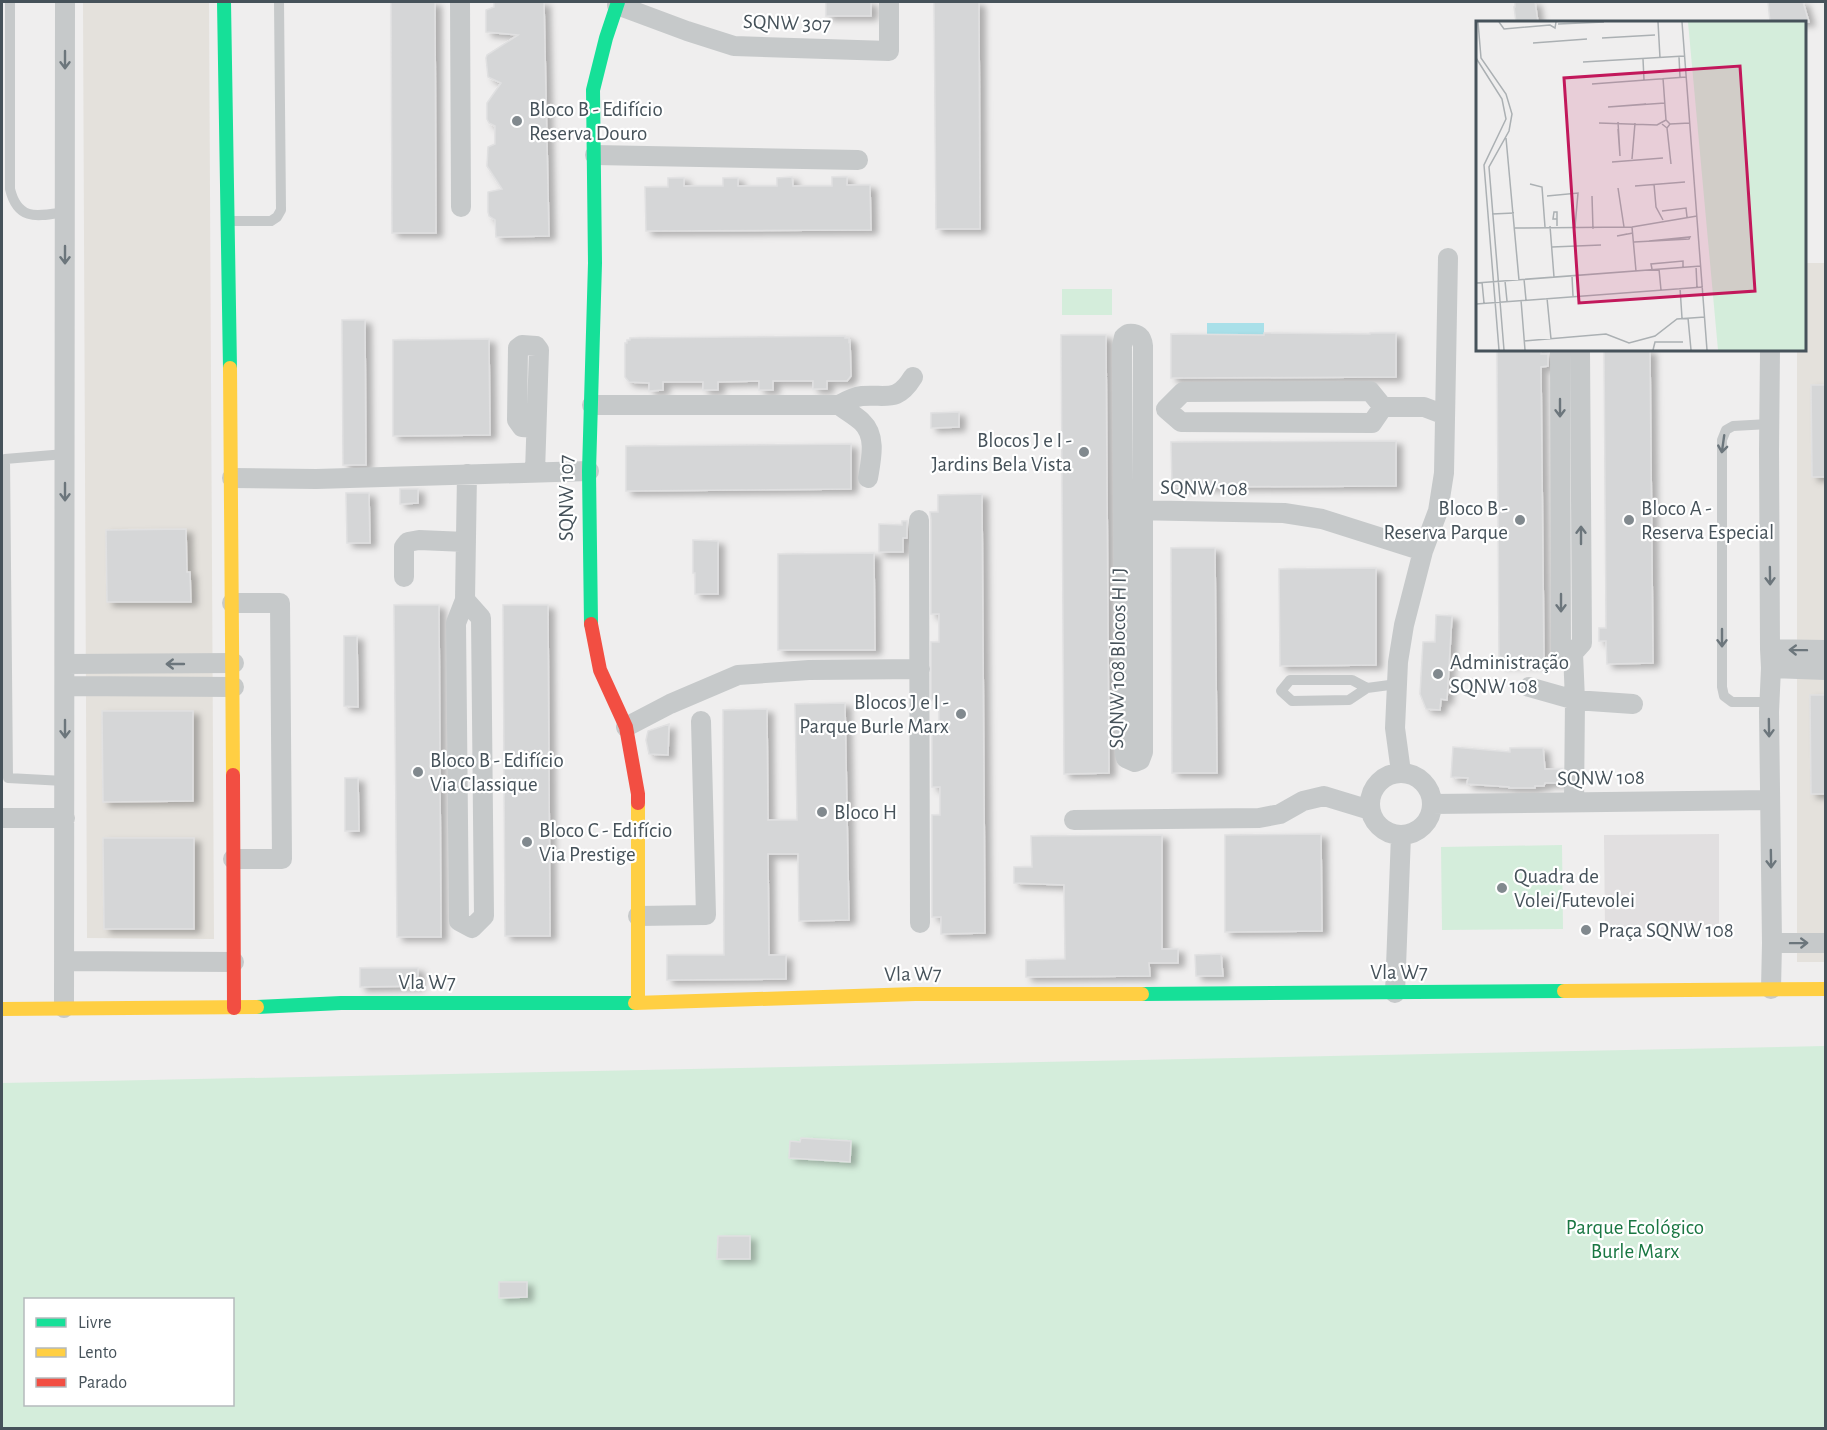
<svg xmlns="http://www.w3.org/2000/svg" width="1827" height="1430" viewBox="0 0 1827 1430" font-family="'Alegreya Sans',sans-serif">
	<defs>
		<filter id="shadow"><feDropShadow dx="6" dy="4" stdDeviation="3" flood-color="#0004"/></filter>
	</defs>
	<rect width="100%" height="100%" fill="#efeeee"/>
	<path fill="#e4e1dc" d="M83 2H209L214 939 87 938Z
		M1805 263H1825L1826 962H1797V350H1804Z"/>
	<path fill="#e1dfe0" d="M1719 834V929L1605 930 1604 835Z"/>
	<path fill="#d4eddb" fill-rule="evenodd" d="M1062 289H1112V315H1062Z
		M1562 845 1563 929 1442 930 1441 847Z
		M1825 1046V1428H2V1083ZM26 1300H232V1404H26Z"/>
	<path fill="#a9e0e9" d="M1207 323H1264V336H1207Z"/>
	<path fill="#d5d6d7" stroke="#e0e0e1" stroke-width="1.5" filter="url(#shadow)" d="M391 2H435L436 233H392Z
		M494 2H544L549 236 496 237 495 220 489 216 488 212V192L502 189 487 166 488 147 495 144V126L489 123 487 119V103L501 83 488 77 486 58 487 55 518 35 486 32V10L494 7Z
		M826 2H871V16H826Z
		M934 2H979L980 229H936Z
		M1515 2H1535L1538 22H1516L1514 7H1515Z
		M1768 2H1803L1809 22H1770Z
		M792 177 793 186H832V177H847V185H870L871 230 646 231 645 187H668V178H684V186H723V178H738V186H777V178Z
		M342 320H365L366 465H343Z
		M1264 333 1370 334V333H1396V377L1171 378V334L1264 335Z
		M1061 335H1106L1109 773 1064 774Z
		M845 336V338H849V342L850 341 851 376 847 381H827V389H813V381H773V390H759V381L718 382V390H703V382H663V390L649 391V383L629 382 625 377V343H627V340H630V338Z
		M489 339 490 435 393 436V340Z
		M1497 350H1541V354H1548V366L1541 367 1544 663 1499 664Z
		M1604 350H1650L1653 663 1607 664 1606 641H1599V628H1606Z
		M1811 385H1826V477H1812Z
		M959 412V427L931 428V413Z
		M1396 441V486L1172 487 1171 442Z
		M851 444V489L626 491V446Z
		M400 489H418V503L400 504Z
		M346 493H369L370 543H347Z
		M982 494 985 933 941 934V917H932V815H940V787H932V729H939V700H931V642H939V614H931V520L930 512H938V495Z
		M902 521H907V538H903V552H879V524L902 525Z
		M186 529 187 572H190L191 602H107L106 530Z
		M693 540 718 541V594H695V573H693Z
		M1171 548H1215L1217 773H1172Z
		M874 553 875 650H778V554Z
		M1376 568V665L1280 666 1279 569Z
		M394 605H439L441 937H397Z
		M503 605H548L550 936H505Z
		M1436 615 1452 616 1447 700 1441 699 1440 710 1426 709 1420 694 1423 642H1435Z
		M344 636H357L358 707 344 706Z
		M1810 695H1826V794H1811Z
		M845 703 849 920 799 921 798 854H768L769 955H786V979L667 980V955H724L723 710 767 709 768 820H797L795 704Z
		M102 711H193V801L103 802Z
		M669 724 668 755 649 754 646 740 648 731Z
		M1453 747 1510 752V748H1543L1545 769H1562V783H1545L1544 786H1535V788H1509V787L1467 784 1468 778 1451 777Z
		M345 778H358L359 831H345Z
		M1321 834 1322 931 1225 932V835Z
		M1162 835V949H1178V963H1149L1150 976 1026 977V960L1065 959 1064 885 1014 883V867H1032L1031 836Z
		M103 838H194V929H104Z
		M1221 954 1223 976H1196L1195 955Z
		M360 968H418V986L360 987Z
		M801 1138 851 1141 850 1162 789 1158 790 1141 800 1142Z
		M718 1236H750V1259H717Z
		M499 1282H527V1297L499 1298Z"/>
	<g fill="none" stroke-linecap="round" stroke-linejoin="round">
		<path stroke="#c6c9ca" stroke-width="10" d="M10 2V189C18 222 38 216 65 212
			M228 221H271L277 217 281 210 279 2
			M1367 688 1352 680H1290L1281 691 1292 701 1349 700 1367 688 1397 684
			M1769 702H1732L1724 696 1722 687V440L1726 430 1733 426 1769 424
			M64 781 8 778 5 459 65 454"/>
		<path stroke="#c6c9ca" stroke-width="20" d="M460 2 461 207
			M617 5 687 31 734 46 889 51V2
			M595 155 858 160
			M1128 334C1138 333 1142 337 1143 346V752L1140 760 1135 762 1126 758 1125 754 1122 346 1124 337Z
			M1560 350 1561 650 1573 653
			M1770 350 1769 450 1770 649 1771 668 1769 712 1772 943 1771 989
			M1370 391 1383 407 1372 423 1181 422 1166 409 1183 392Z
			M592 405H839C846 401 853 397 862 396 887 394 897 403 913 377
			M839 405C845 410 856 416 862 422 877 436 871 460 868 478
			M1383 407H1424L1445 415
			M535 472 539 350 536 346 522 345 518 348 517 420 522 427 536 428
			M232 478 316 479 589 471
			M1131 510 1284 513 1322 519 1423 551
			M919 520 920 923
			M404 577V547L408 542 419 540 466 542
			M465 600 481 618 484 916 472 928 459 921 456 623 465 600 467 474
			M232 603H280L282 859H233
			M1770 649 1826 650
			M1573 653 1582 643 1580 350
			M1573 653 1575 700 1574 803
			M65 664 234 663
			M1771 668 1826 670
			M65 686 234 687
			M1529 687 1575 700 1633 704
			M626 727 670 704 738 675 809 670 920 669
			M1401 772 1395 728 1398 662 1404 625 1423 551 1438 511 1444 473 1448 258
			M1370 804a31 31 0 1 1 62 0a31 31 0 1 1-62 0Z
			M1432 804 1770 800
			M2 818H65
			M1074 820 1259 818 1280 814 1303 801 1324 796 1370 810
			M638 916 706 915 701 721
			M1772 943H1826
			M64 961 234 962
			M1395 993 1401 835
			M64 1008 65 2"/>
		<path stroke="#16e098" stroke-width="14" d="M224 2 230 368
			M591 624 589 471 595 263 593 90 606 38 618 2
			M1142 994 1564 991
			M257 1007 341 1003H635"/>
		<path stroke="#ffcf43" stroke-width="14" d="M230 368 233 775
			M638 803V1003
			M1564 991 1826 989
			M635 1003 915 994H1142
			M2 1009 257 1007"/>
		<path stroke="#f24e42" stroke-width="14" d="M591 624 600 670 626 727 638 794V803
			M233 775 234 1008"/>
	</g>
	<defs><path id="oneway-shaft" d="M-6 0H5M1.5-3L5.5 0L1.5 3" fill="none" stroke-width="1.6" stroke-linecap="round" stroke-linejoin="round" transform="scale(1.5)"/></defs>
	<g stroke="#6c767c">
		<use href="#oneway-shaft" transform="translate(65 60) rotate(90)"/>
		<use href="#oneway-shaft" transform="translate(65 255) rotate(90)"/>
		<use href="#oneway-shaft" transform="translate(1560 408) rotate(90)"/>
		<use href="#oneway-shaft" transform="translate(1723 444) rotate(98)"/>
		<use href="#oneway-shaft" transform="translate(65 492) rotate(90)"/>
		<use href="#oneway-shaft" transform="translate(1581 535) rotate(-90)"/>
		<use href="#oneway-shaft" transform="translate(1770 576) rotate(89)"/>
		<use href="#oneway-shaft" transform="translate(1561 603) rotate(90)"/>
		<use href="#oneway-shaft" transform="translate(1722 638) rotate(90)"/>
		<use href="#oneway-shaft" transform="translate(1798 650) rotate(-179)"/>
		<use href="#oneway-shaft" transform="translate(175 664) rotate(180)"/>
		<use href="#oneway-shaft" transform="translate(1769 728) rotate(89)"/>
		<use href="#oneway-shaft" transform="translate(65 729) rotate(90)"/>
		<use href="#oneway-shaft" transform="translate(1771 859) rotate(89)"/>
		<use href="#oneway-shaft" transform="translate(1799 943) rotate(-1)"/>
	</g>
	<g fill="#81898e" stroke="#fff" stroke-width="2">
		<circle cx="517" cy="121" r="6"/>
		<circle cx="1084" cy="452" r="6"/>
		<circle cx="1520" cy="520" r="6"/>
		<circle cx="1629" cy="520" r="6"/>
		<circle cx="1438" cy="674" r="6"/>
		<circle cx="961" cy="714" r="6"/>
		<circle cx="418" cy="772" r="6"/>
		<circle cx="822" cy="812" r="6"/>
		<circle cx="527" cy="842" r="6"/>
		<circle cx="1502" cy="888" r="6"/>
		<circle cx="1586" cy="930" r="6"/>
	</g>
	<g text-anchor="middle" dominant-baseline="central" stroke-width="4.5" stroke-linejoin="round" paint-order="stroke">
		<g font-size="21" fill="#46525a" stroke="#fff">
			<text transform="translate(787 23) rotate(2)">SQNW 307</text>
			<text transform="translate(1204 488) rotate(1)">SQNW 108</text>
			<text transform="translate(566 498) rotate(-90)">SQNW 107</text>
			<text transform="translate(1118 658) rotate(-89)">SQNW 108 Blocos H I J</text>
			<text transform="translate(1601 778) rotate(-1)">SQNW 108</text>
			<text x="1399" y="972">Vla W7</text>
			<text transform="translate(913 974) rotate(-1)">Vla W7</text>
			<text x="427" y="982">Vla W7</text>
		</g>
		<g font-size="21" fill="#46525a" stroke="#fff" text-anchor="start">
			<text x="529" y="109">Bloco B - Edifício<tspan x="529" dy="24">Reserva Douro</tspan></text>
			<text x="1072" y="440" text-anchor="end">Blocos J e I -<tspan x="1072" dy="24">Jardins Bela Vista</tspan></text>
			<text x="1508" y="508" text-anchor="end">Bloco B -<tspan x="1508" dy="24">Reserva Parque</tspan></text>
			<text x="1641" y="508">Bloco A -<tspan x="1641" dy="24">Reserva Especial</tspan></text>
			<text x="1450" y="662">Administração<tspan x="1450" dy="24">SQNW 108</tspan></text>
			<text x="949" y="702" text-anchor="end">Blocos J e I -<tspan x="949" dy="24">Parque Burle Marx</tspan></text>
			<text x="430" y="760">Bloco B - Edifício<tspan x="430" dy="24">Via Classique</tspan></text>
			<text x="834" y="812">Bloco H</text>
			<text x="539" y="830">Bloco C - Edifício<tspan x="539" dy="24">Via Prestige</tspan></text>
			<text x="1514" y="876">Quadra de<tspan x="1514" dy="24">Volei/Futevolei</tspan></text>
			<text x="1598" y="930">Praça SQNW 108</text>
		</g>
		<g font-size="21" fill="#1a7743" stroke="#fff">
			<text x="1635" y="1227">Parque Ecológico<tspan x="1635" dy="24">Burle Marx</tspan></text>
		</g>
	</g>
	<g transform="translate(1476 21)">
		<rect width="330" height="330" fill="#efeeee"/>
		<path d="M212 1H330V329H242Z" fill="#d4eddb"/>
		<path fill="none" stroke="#abb0b3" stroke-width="1.5" d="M2 1 5 37 30 73 36 93 33 110 13 146 28 329M23 1 28 8 74 4 79 7 80 1M182 1 184 37M206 1 231 329M82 3 128 1M126 17 179 14M57 22 111 18M203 36 204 56M0 37 26 78 30 98 8 144 23 329M167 38 168 59M107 41 208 35M187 57 190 99M116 63 210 56M170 83 132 86 189 82M123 102 181 104 190 99 194 103 191 107 186 103M194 103 214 102M191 107 195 143M142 108 144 135 142 101M30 117 43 259M156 138 159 102M136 141 187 137M54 163 66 166 69 206M178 163 180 186 187 199M159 165 209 161M142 167 148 206M71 175 102 172 99 206M116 175 117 208M186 190 210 187 211 196M16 193 38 192M81 198H77L78 191H81V205M74 205 78 256M156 206 160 250M39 207 156 206 221 195M151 213 141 215 157 212M158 221 213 218 214 216 173 220M76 226 125 224M220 245 221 266M176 248 175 243 207 240V246M183 248 185 269M96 255 97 275M48 258 50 279M29 260 31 280M6 261 8 282M0 262 225 245M204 267 206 297M71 277 75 318M45 279 49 329M0 283 227 266M212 297 215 329M48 320 130 313 153 322 179 315 201 298 229 296M177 329 179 321H207"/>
		<path fill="#c2185b" fill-opacity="0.15" stroke="#c2185b" stroke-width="3" d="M264 45 279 270 103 282 88 57Z"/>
		<rect width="330" height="330" fill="none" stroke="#46525a" stroke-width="3"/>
	</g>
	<rect width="1827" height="1430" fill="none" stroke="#46525a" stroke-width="6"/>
	<rect x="24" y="1298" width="210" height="108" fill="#ffffff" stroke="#b5babd" stroke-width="1.5"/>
	<rect x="36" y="1318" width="30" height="9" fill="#16e098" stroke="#b5babd" stroke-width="1.5"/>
	<text x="78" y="1328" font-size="18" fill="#46525a">Livre</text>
	<rect x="36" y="1348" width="30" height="9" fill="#ffcf43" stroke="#b5babd" stroke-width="1.5"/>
	<text x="78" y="1358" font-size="18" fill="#46525a">Lento</text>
	<rect x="36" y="1378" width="30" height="9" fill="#f24e42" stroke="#b5babd" stroke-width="1.5"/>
	<text x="78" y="1388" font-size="18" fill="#46525a">Parado</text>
</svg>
